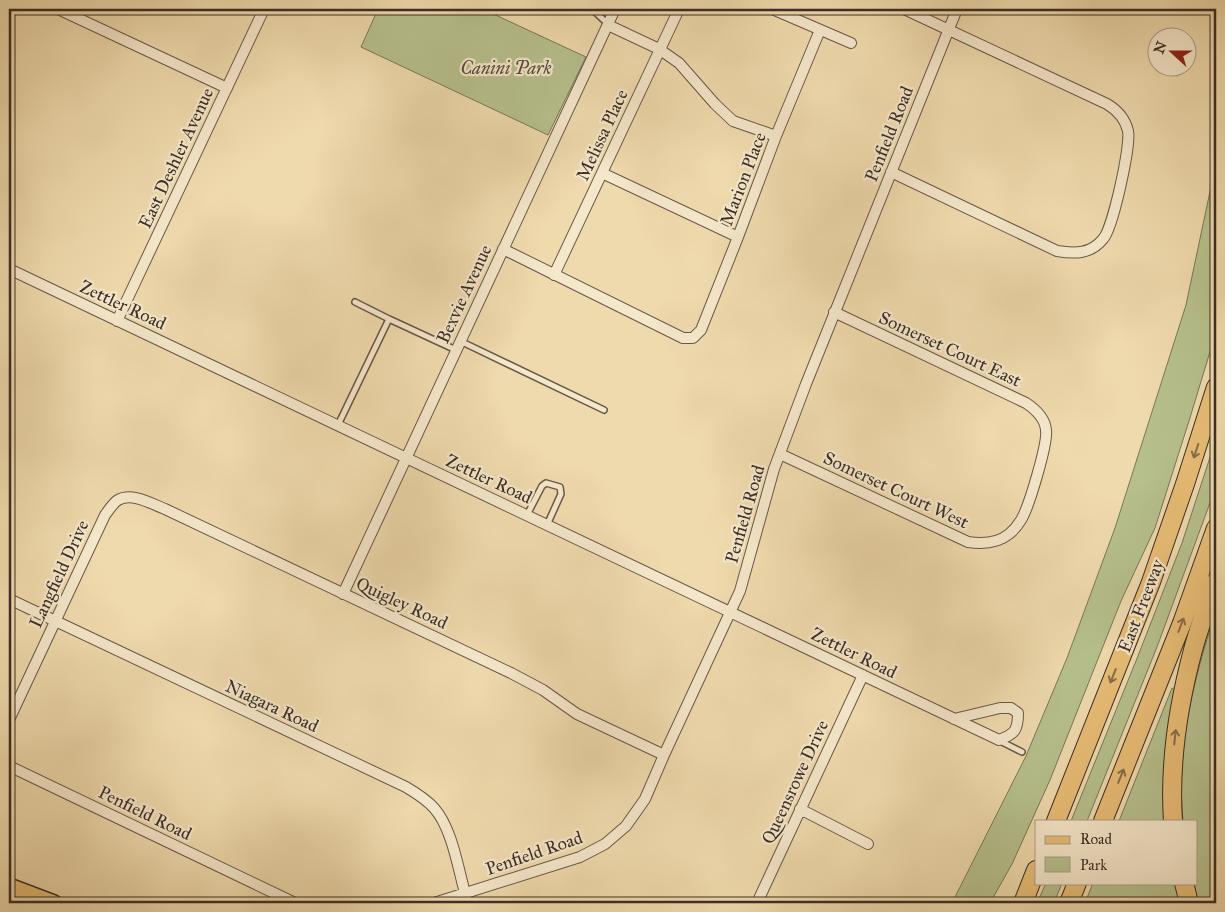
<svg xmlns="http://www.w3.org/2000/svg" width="1225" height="912" viewBox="0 0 1225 912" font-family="'IM FELL Great Primer',serif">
	<rect width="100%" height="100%" fill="#efdaad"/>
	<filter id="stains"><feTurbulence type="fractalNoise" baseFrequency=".004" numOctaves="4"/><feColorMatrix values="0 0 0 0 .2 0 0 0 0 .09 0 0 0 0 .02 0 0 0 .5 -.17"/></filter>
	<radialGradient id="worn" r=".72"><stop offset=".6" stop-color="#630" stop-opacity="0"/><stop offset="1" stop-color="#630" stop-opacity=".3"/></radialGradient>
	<path fill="#b6c08d" stroke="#78775a" d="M378 9H490L489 12 586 57 548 135 361 47Z
		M1216 163V332L1189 421 1155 528 1121 601 1050 780 1012 864 990 903H952L1026 756 1067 658 1115 528 1186 305Z
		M1216 439V485L1214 492 1157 647 1087 821H1071L1138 656 1182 543Z
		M1216 611V724L1213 735 1216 748V903H1198L1194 883H1196V821H1183C1176 747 1193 681 1216 611Z
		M1172 688 1176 689C1167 733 1160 776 1165 821H1119Z
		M1046 883H1062L1054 903H1037Z
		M1093 883H1176L1181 903H1085Z"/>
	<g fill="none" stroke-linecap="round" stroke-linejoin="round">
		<g stroke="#685948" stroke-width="8">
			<path id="lane" d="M592 9 608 24
				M355 302 389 319
				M460 341 604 410
				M338 425 389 319 456 350
				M527 515 542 486 546 483 560 487 561 494 547 525
				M1000 741 1022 752"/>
		</g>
		<g stroke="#685948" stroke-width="12">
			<path id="street" d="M58 9 227 88
				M772 9 851 43
				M608 25 659 49 679 63 715 104 733 121 776 136
				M891 172 1057 251C1075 254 1091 254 1103 239 1113 228 1131 145 1128 131 1125 118 1117 110 1107 104L904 9
				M602 173 738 237
				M503 249 683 338H693L701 330 738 237 776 136 820 30
				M9 269 999 740C1015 734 1018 730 1018 713L1011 708H1000L954 719
				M554 275 679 9
				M117 321 264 9
				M780 454 968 542C982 544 997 544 1009 534 1014 530 1018 525 1021 520 1029 507 1048 443 1046 430 1045 418 1035 409 1026 403L834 312
				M343 594 615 9
				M9 599 406 787C416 793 426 799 434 808 452 828 458 868 465 893
				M9 720 105 515C109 510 113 503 118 500 132 492 152 504 165 509L511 673 543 690 577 714 664 755
				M9 766 295 903
				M800 809 868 844
				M434 903 580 857 605 844 626 826 645 799 664 755 740 591 774 469 806 384 957 9
				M757 903 863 675"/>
		</g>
		<g stroke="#3b2e27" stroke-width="18">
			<path id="primary" d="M9 886 54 903"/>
		</g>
		<g stroke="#3b2e27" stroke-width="20">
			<path id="highway" d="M1056 821 1151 582 1185 484 1216 387
				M1103 821 1182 623 1216 528
				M1173 821C1169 762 1178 706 1193 650 1199 627 1208 604 1216 581
				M1184 883 1189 903
				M1023 903 1036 870
				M1069 903 1077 883"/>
		</g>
		<use href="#lane" stroke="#f5e7ca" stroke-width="5"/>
		<use href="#street" stroke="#f5e7ca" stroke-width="10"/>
		<use href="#primary" stroke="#e8bd76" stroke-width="15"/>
		<use href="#highway" stroke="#e8bd76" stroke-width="18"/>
	</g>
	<defs><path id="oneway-shaft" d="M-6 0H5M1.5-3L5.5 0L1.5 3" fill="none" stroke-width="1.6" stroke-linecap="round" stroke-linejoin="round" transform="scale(1.25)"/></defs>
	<g stroke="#896e4b">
		<use href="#oneway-shaft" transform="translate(1196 451) rotate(108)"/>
		<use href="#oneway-shaft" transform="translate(1181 625) rotate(-69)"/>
		<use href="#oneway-shaft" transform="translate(1113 676) rotate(112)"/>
		<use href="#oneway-shaft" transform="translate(1175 737) rotate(-84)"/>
		<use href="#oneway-shaft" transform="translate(1121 776) rotate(-68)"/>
	</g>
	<g text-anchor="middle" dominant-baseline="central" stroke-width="4.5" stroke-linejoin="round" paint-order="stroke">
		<g font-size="18" font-style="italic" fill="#544b3b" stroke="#f5e7ca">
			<text x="506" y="68">Canini Park</text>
		</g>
		<g font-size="18" fill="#3b2e27" stroke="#f5e7ca">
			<text transform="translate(889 134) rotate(-68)">Penfield Road</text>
			<text transform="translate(602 135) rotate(-65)">Melissa Place</text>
			<text transform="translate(176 158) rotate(-65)">East Deshler Avenue</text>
			<text transform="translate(743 179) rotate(-69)">Marion Place</text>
			<text transform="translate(464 294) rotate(-65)">Bexvie Avenue</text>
			<text transform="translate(123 305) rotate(25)">Zettler Road</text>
			<text transform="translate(950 349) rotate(25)">Somerset Court East</text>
			<text transform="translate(489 479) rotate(25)">Zettler Road</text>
			<text transform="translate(896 490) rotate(25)">Somerset Court West</text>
			<text transform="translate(745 514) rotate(-74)">Penfield Road</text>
			<text transform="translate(59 574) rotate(-65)">Langfield Drive</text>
			<text transform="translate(402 603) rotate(25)">Quigley Road</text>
			<text transform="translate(1141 606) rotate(-69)">East Freeway</text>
			<text transform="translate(854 653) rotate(26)">Zettler Road</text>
			<text transform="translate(272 706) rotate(25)">Niagara Road</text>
			<text transform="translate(795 782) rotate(-65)">Queensrowe Drive</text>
			<text transform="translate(145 813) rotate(26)">Penfield Road</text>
			<text transform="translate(534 853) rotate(-19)">Penfield Road</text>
		</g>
	</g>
	<rect width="1225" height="912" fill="none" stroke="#efdaad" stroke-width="30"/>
	<rect x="10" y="10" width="1205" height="892" fill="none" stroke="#3b2e27" stroke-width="2.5"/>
	<rect x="15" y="15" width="1195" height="882" fill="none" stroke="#3b2e27"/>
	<rect x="1035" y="820" width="162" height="65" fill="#f5e7ca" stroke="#ab9d89"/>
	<rect x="1045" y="836" width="25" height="8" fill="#e8bd76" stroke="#ab9d89"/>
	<text x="1080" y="844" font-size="15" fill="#3b2e27">Road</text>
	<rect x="1045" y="857" width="25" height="15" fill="#b6c08d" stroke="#ab9d89"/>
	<text x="1080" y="870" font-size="15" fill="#3b2e27">Park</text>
	<g transform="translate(1172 52) rotate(291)"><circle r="24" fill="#f5e7ca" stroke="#ab9d89"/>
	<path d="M0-4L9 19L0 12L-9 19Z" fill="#8f2418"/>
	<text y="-8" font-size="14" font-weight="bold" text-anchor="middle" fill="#3b2e27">N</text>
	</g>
	<rect width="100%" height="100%" filter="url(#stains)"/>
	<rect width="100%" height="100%" fill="url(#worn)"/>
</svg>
